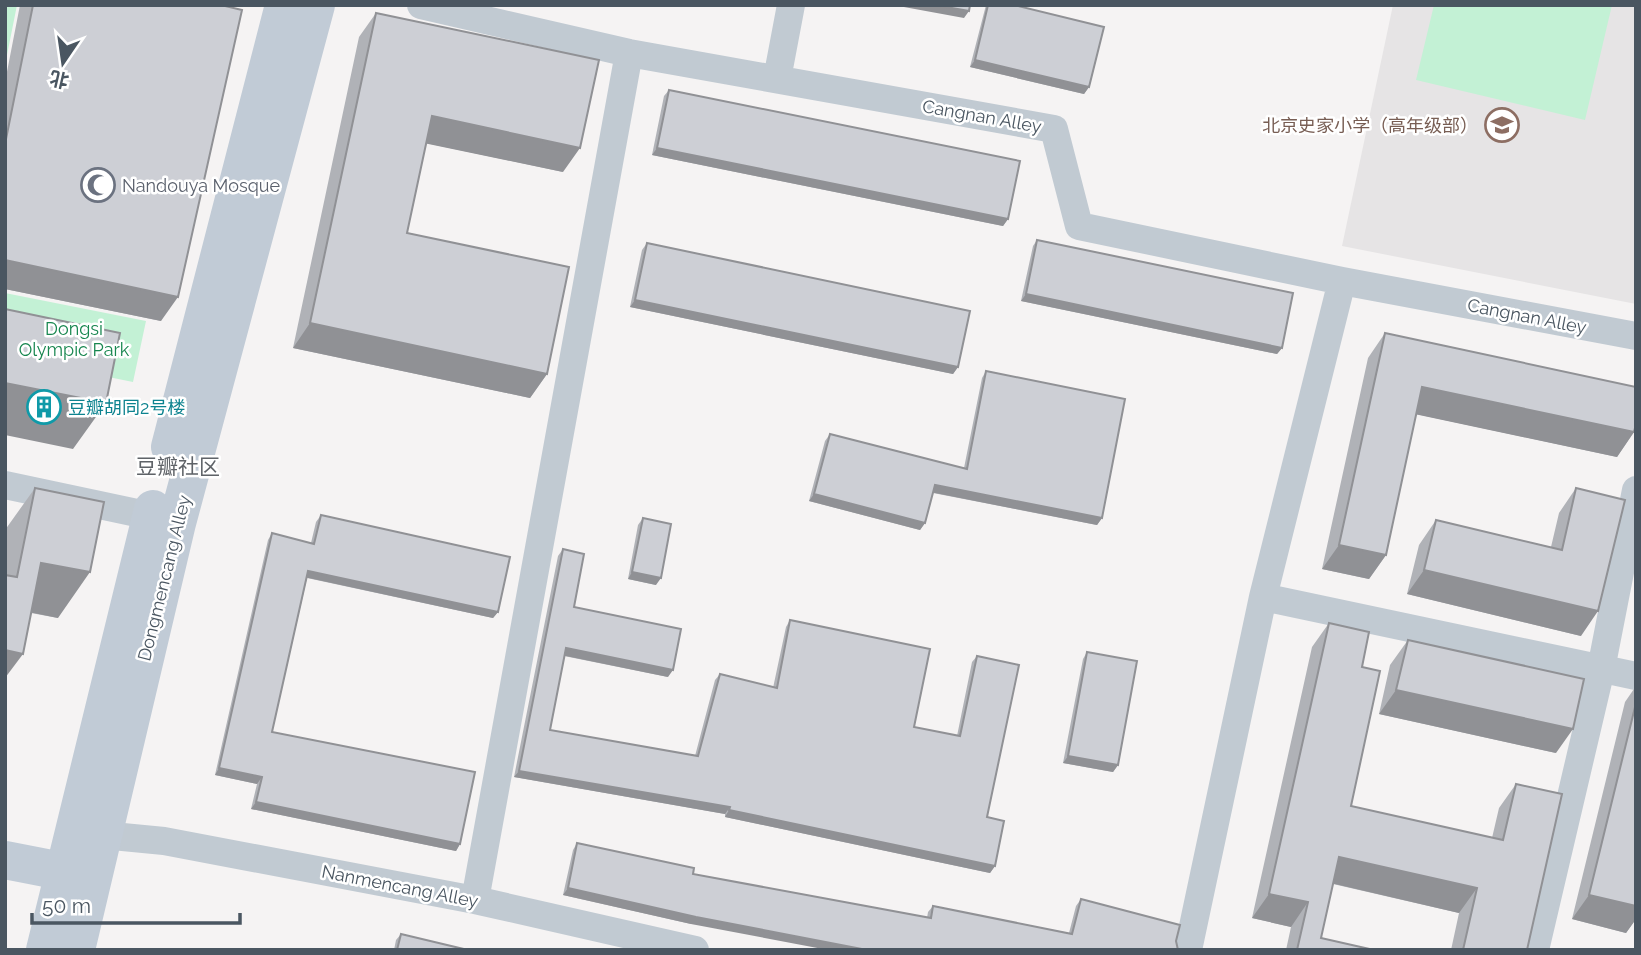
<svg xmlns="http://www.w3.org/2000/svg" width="1641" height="955" viewBox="0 0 1641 955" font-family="Raleway,'Noto Sans SC',sans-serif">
	<rect width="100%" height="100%" fill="#f5f3f3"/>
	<path fill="#e6e4e5" d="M1393 5H1636V304L1342 246Z"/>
	<path fill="#c3f1d5" d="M5 5H17L5 65Z
		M1434 5H1612L1585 120 1416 80Z
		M5 293 146 321 133 382 5 356Z"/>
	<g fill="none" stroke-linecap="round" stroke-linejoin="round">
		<path stroke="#c1cad2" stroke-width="28" d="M421 5 629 53 1054 129 1079 226 1342 281 1636 336
			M777 79 791 5
			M5 485 151 516
			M1263 597 1636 676
			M102 835 164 841 475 900 695 950
			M475 900 629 53
			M1188 950 1263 597 1342 281
			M1535 950 1601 669 1636 490"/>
		<path stroke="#c1cbd6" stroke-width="38" d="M170 447 284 5
			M5 860 87 876
			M45 950 153 509
			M76 950 177 523 316 5"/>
	</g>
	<path fill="#b0b2b7" d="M20 5H221L161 321 5 289V82Z
		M986 5H1014L1089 87 1084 94 970 67Z
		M376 13 563 172 426 143 407 233 547 374 530 398 293 348 359 37Z
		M669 90 1008 219 1003 226 652 155 664 96Z
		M1037 240 1282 348 1277 354 1021 301 1033 246Z
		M647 243 958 367 953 374 630 307 642 250Z
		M1385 333 1634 432 1617 457 1416 414 1386 555 1369 579 1322 569 1368 358Z
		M986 371 1102 518 1097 525 933 493 925 523 920 530 809 501 825 441 830 434 964 468 982 378Z
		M35 488 58 618 31 613 5 678V530Z
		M1576 488 1581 636 1407 594 1419 545 1436 520 1551 547 1559 513Z
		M321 515 498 612 493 618 307 578 272 732 460 844 456 851 251 809 257 784 215 775 268 540 272 533 311 543 316 522Z
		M643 518 656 585 628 579 638 525Z
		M563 549 574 607 668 677 564 656 550 730 695 756 715 680 720 674 773 688 786 627 790 620 914 727 957 736 972 662 977 656 987 817 995 866 990 873 725 817V814L514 777 558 556Z
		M1329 623 1362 667 1351 806 1492 838 1499 808 1516 784 1527 950H1451L1459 913 1333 884 1321 938 1374 950H1286L1291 927 1252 918 1312 647Z
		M1408 640 1556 753 1379 714 1390 665Z
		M1087 652 1118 765 1113 772 1063 763 1083 659Z
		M1636 686V919L1626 933 1572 919 1625 702Z
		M577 843 693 874 927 918 928 912 933 906 1069 933 1076 906 1081 899 1176 941 691 924 563 895 573 850Z
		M401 934 468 950H394L396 940Z"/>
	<path fill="#909195" d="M893 5H935L969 11 964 18Z
		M975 60 1089 87 1084 94 970 67Z
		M432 116 580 148 563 172 414 141Z
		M657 148 1008 219 1003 226 652 155Z
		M5 260 178 297 161 321 5 289Z
		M1026 294 1282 348 1277 354 1021 301Z
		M635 300 958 367 953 374 630 307Z
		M310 323 547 374 530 398 293 348Z
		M5 383 106 403 73 449 5 435Z
		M1422 387 1634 432 1617 457 1405 412Z
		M935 485 1102 518 1097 525 930 492Z
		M814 494 925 523 920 530 809 501Z
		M1339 545 1386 555 1369 579 1322 569Z
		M41 563 90 572 58 618 9 608Z
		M1424 570 1598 611 1581 636 1407 594Z
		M308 571 498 612 493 618 304 577Z
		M632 572 661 578 656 585 628 579Z
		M566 648 673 670 668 677 561 655Z
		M5 650 23 654 5 678Z
		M1396 690 1573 729 1556 753 1379 714Z
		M1068 756 1118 765 1113 772 1063 763Z
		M219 768 262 777 257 784 215 775Z
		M519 771 730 807 725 814 514 777Z
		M256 802 460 844 456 851 251 809Z
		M729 810 995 866 990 873 725 817Z
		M1339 857 1477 888 1459 913 1322 881Z
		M568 888 867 950H828L691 924 563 895Z
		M1269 894 1308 902 1291 927 1252 918Z
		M1589 895 1636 906V919L1626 933 1572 919Z"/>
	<path fill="#cdcfd5" stroke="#909195" stroke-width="2" d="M33 5H221L242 10 178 297 5 260V144Z
		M935 5H970L969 11Z
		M988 5H1014L1104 27 1089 87 975 60Z
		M376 13 599 60 580 148 432 116 407 233 569 267 547 374 310 323Z
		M669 90 1020 161 1008 219 657 148Z
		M1037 240 1293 293 1282 348 1026 294Z
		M647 243 970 311 958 367 635 300Z
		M5 309 120 333 106 403 5 383Z
		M1385 333 1636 387V424L1634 432 1422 387 1386 555 1339 545Z
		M986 371 1125 399 1102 518 935 485 925 523 814 494 830 434 967 469Z
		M35 488 104 502 90 572 41 563 23 654 5 650V575L17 577Z
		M1576 488 1625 500 1598 611 1424 570 1436 520 1562 550Z
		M321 515 510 557 498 612 308 571 272 732 475 772 460 844 256 802 262 777 219 768 272 533 314 544Z
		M643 518 671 524 661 578 632 572Z
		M563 549 584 554 574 607 681 629 673 670 566 648 550 730 698 756 720 674 777 688 790 620 930 649 914 727 960 736 977 656 1019 665 987 817 1004 821 995 866 729 810 730 807 519 771Z
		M1329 623 1369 632 1362 667 1380 671 1351 806 1503 840 1516 784 1562 794 1527 950H1463L1477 888 1339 857 1321 938 1374 950H1297L1308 902 1269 894Z
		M1408 640 1584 679 1573 729 1396 690Z
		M1087 652 1137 661 1118 765 1068 756Z
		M1636 703V906L1589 895Z
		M577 843 694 868 693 874 931 918 933 906 1072 934 1081 899 1180 925 1176 941 1178 950H867L696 917 568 888Z
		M401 934 468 950H397Z"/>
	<defs>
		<g id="school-ring" transform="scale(1.75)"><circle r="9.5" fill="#fff" stroke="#8d6e63" stroke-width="1.5"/><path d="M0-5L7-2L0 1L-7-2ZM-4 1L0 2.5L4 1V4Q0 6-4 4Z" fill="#8d6e63"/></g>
		<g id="mosque-ring" transform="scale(1.75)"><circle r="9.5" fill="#fff" stroke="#6b7280" stroke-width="1.5"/><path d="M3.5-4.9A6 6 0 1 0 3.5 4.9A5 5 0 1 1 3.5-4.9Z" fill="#6b7280"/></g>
		<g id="building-ring" transform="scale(1.75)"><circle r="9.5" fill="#fff" stroke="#0f9aa8" stroke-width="1.5"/><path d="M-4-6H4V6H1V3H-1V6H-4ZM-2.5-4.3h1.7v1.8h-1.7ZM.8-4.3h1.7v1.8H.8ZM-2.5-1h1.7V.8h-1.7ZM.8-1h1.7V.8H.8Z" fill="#0f9aa8"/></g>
	</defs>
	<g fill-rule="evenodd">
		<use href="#school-ring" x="1502" y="125"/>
		<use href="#mosque-ring" x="98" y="185"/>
		<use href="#building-ring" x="44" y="407"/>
	</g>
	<g text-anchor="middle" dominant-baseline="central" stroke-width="5" stroke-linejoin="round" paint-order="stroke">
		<g font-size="18" fill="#4a5661" stroke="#fff">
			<text transform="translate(982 116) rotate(10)">Cangnan Alley</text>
			<text transform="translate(1527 316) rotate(11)">Cangnan Alley</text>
			<text transform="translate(164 578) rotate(-76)">Dongmencang Alley</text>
			<text transform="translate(400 886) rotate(11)">Nanmencang Alley</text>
		</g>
		<g font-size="18" fill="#785e54" stroke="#fff" text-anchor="end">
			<text x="1478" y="125">北京史家小学（高年级部）</text>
		</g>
		<g font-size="18" fill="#5b616d" stroke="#fff" text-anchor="start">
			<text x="122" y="185">Nandouya Mosque</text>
		</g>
		<g font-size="18" fill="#17864f" stroke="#fff">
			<text x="74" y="328">Dongsi<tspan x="74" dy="21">Olympic Park</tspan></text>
		</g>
		<g font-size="18" fill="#0d838f" stroke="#fff" text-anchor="start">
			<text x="68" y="407">豆瓣胡同2号楼</text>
		</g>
		<g font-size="21" fill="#5f6368" stroke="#fff">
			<text x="178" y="466">豆瓣社区</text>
		</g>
	</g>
	<rect width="1641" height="955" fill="none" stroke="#4a5661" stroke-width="14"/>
	<g transform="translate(63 63) rotate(193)" stroke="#ffffff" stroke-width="5" paint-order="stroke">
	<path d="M0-5L12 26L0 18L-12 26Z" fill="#4a5661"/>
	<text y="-10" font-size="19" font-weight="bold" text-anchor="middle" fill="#4a5661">北</text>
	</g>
	<path d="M32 913v10h208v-10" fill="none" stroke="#4a5661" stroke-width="3.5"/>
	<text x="42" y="913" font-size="21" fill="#4a5661" stroke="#ffffff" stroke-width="5" paint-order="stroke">50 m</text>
</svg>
